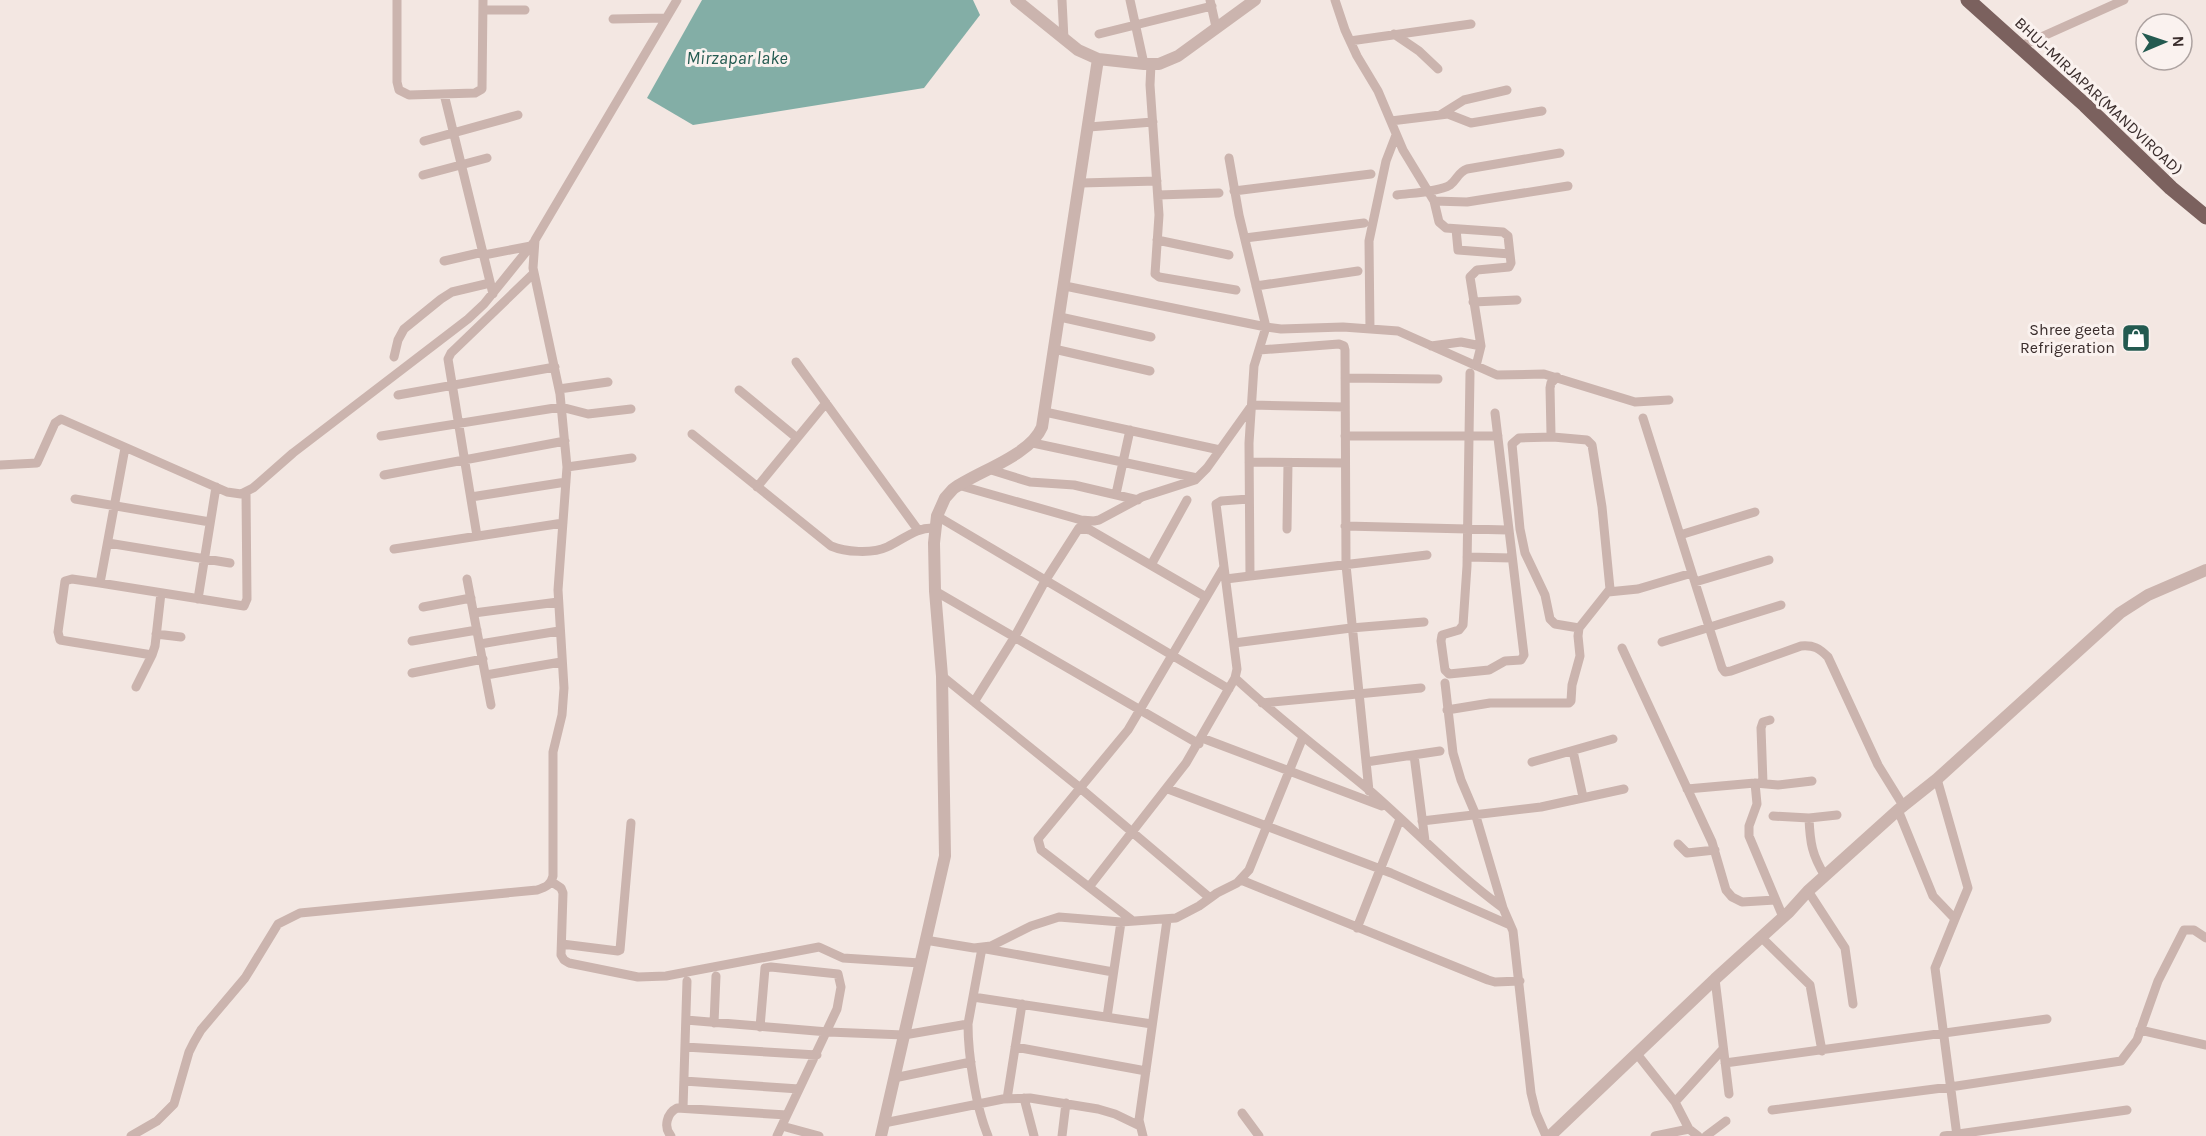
<svg xmlns="http://www.w3.org/2000/svg" width="2206" height="1136" viewBox="0 0 2206 1136" font-family="Karla,sans-serif">
	<rect width="100%" height="100%" fill="#f3e7e2"/>
	<path fill="#83aea6" d="M702 0H973L980 15 924 88 693 125 647 98Z"/>
	<g fill="none" stroke-linecap="round" stroke-linejoin="round">
		<path stroke="#cbb4ae" stroke-width="9" d="M397 0V82L399 90 409 95 475 93 482 89 483 0
			M1062 0 1064 39
			M1130 0 1144 64
			M1210 0 1216 27
			M1335 0 1345 30 1357 56 1378 91 1403 150 1434 201 1439 222 1446 228 1503 232 1508 236 1511 263 1509 267 1477 270 1470 277 1481 346 1476 366
			M483 10H525
			M613 19 666 18
			M1099 34 1212 6
			M1394 34 1419 51 1438 69
			M1350 41 1471 24
			M2021 46 2124 0
			M1151 64 1150 85 1159 215 1155 274 1159 277 1236 290
			M444 94 493 294
			M1440 115 1464 100 1507 90
			M1391 121 1448 114 1471 123 1542 111
			M1089 127 1153 122
			M424 141 518 115
			M1229 158 1239 215 1266 327 1254 366 1249 443 1250 576 1427 555
			M423 175 487 158
			M1081 183 1157 181
			M1234 191 1371 174
			M1158 195 1219 193
			M1397 195C1411 193 1439 192 1450 185 1457 180 1458 172 1467 169L1560 153
			M1434 201 1467 202 1568 186
			M1456 229 1458 250 1510 254
			M1245 238 1364 223
			M1157 240 1229 255
			M484 255 531 246
			M444 261 483 252
			M1065 286 1266 327 1281 329 1343 327 1398 331 1497 375 1544 374 1635 402 1669 400
			M1256 286 1358 271
			M1473 302 1517 300
			M1060 317 1151 337
			M1370 329 1369 241 1386 161 1396 135
			M1431 346 1461 342 1481 346
			M1054 349 1150 371
			M1259 350 1339 344 1344 346 1345 350 1346 565 1369 791
			M394 357 398 340 404 329 441 299 452 292 490 283
			M796 362 918 530
			M1470 373 1467 566 1463 625 1459 630 1442 635 1441 641 1445 670 1449 674 1489 670 1505 661 1521 660 1524 655 1495 413
			M1345 378 1438 379
			M559 389 608 382
			M739 390 797 438
			M398 395 555 367
			M1045 412 1220 450
			M1643 418 1722 668 1725 672 1731 671 1801 646C1814 645 1819 648 1828 657L1878 765 1904 807
			M692 434 831 546C845 552 872 554 887 547 903 540 916 527 934 528
			M381 436 561 407 588 414 631 409
			M1345 436H1498
			M1553 437 1519 438 1512 444 1520 529 1525 553 1545 595 1550 619 1555 624 1579 628
			M1033 443 1197 478
			M125 448 100 583 244 606 247 599 246 492
			M1249 462 1345 463
			M0 465 37 463 55 423 61 419 227 492 241 494 253 488 293 453 468 319 484 304 534 242
			M567 467 632 458
			M988 469 1030 482 1074 485 1138 500
			M384 475 565 441
			M958 485 1081 520 1094 521 1099 520 1142 497 1195 480 1207 468 1252 405 1345 407
			M757 487 826 403
			M1116 494 1130 430
			M471 497 566 482
			M75 499 210 522
			M937 516 1229 689
			M1345 526 1508 530
			M1287 529 1288 463
			M1680 535 1755 512
			M477 536 448 359 451 353 534 273
			M108 543 230 563
			M394 549 563 523
			M1467 557 1512 558
			M1151 565 1187 500
			M467 579 491 705
			M1226 579 1250 576
			M1695 582 1769 560
			M100 583 72 579 65 581 58 632 60 640 152 655 155 646 161 593
			M935 591 1199 744
			M1608 592 1638 589 1692 573
			M198 599 216 487
			M423 607 471 598
			M474 613 558 602
			M156 634 181 637
			M412 641 477 630
			M1662 642 1781 605
			M1234 643 1351 628 1424 622
			M480 644 559 631
			M1622 648 1712 842 1726 890 1732 897 1742 902 1775 900
			M412 673 483 659
			M486 675 561 662
			M942 676 1079 787 1210 898
			M1235 678C1278 718 1324 753 1369 790 1414 829 1455 873 1503 908
			M1445 683 1453 753 1461 780 1475 813 1503 908 1513 931 1531 1093 1536 1113 1546 1136
			M136 687 152 655
			M974 702 1014 638 1045 581 1079 528 1090 530 1206 597
			M1262 703 1421 688
			M1447 710 1490 703H1569L1571 701 1572 685 1580 656 1578 636 1579 628 1610 589 1602 507 1592 445 1587 440 1553 437 1551 434 1550 388 1551 383 1557 377
			M1202 738 1382 806
			M1573 751 1583 797
			M1414 755 1425 841
			M1366 762 1440 751
			M1532 762 1613 739
			M1937 779 1968 888 1955 919
			M1755 783 1757 804 1749 826V836L1783 917
			M1763 783 1761 728 1763 722 1770 720
			M1168 789 1391 873 1510 925
			M1687 789 1755 783 1778 785 1812 781
			M1898 810 1933 896 1955 919 1935 968 1957 1136
			M1773 816 1809 818 1837 815
			M1809 818C1810 843 1812 855 1825 876
			M1422 821 1541 807 1624 789
			M1678 844 1687 853 1715 850
			M1241 880 1488 980 1495 982 1520 981
			M552 882 561 888 563 893 561 955 564 960 569 963 638 977 666 976 819 947 843 958 920 963
			M1089 887 1186 763 1235 678 1237 669 1216 504 1221 501 1249 499
			M1808 891 1845 948 1853 1004
			M1133 921 1041 850 1038 839 1128 730 1224 567
			M1357 928 1400 819
			M1761 937 1810 985 1822 1051
			M925 940 974 948 991 946 1031 926 1059 917 1121 922 1176 918 1199 906 1217 893 1237 883 1249 870 1303 737
			M562 944 618 951 620 950 631 823
			M982 948 968 1024C968 1055 976 1108 988 1136
			M986 949 1113 972
			M1715 979 1729 1094
			M973 997 1152 1024
			M1107 1017 1121 922
			M686 1020 828 1032 904 1035 968 1024
			M714 1023 716 976
			M760 1027 765 968 771 967 838 974 841 987 837 1009 777 1136
			M2140 1030 2206 1045
			M685 1047 817 1055
			M1015 1047 1146 1071
			M1637 1054 1675 1102 1689 1129 1698 1136
			M1725 1063 2047 1019
			M894 1078 971 1062
			M684 1081 799 1089
			M1024 1098 1034 1136
			M1007 1099 1022 1004
			M1675 1102 1723 1049
			M683 1108 687 981
			M1772 1110 1950 1087 2121 1061 2137 1040 2158 981 2184 930H2194L2206 938
			M1242 1113 1259 1136
			M884 1123 1003 1099 1030 1098 1098 1109 1115 1114 1140 1126
			M782 1126 819 1136
			M131 1136 157 1121 174 1104 189 1052 194 1042 201 1030 245 978 278 924 300 913 537 890C546 887 551 885 553 876V752L562 715 564 688 558 590 567 467 560 394 533 268 535 240 677 0
			M671 1136C663 1127 667 1113 677 1108L787 1115
			M1062 1136 1066 1103
			M1143 1136 1139 1120 1167 920
			M1655 1136 1689 1129
			M1706 1136 1726 1121
			M1944 1136 2127 1110"/>
		<path stroke="#cbb4ae" stroke-width="12" d="M1098 59 1144 64H1159L1178 56 1255 0
			M881 1136 945 856 942 676 935 591 934 543 937 516 945 498 953 489C978 471 1030 456 1042 427L1098 59 1078 50 1016 0
			M1550 1136 1715 979 1789 912 1808 891 1898 810 1937 779 2120 613 2148 595 2206 570"/>
		<path stroke="#7b615e" stroke-width="15" d="M1968 0 2085 105 2171 188 2206 217"/>
	</g>
	<defs>
		<g id="shop-square" transform="scale(1.5)"><rect x="-9" y="-9" width="18" height="18" rx="4" fill="#235a50" stroke="#faf2ef"/><path d="M-5-2.5h2.3a2.7 3.5 0 0 1 5.4 0H5L5.5 6h-11ZM-1.5-2.5h3a1.5 2.3 0 0 0-3 0Z" fill="#fff"/></g>
	</defs>
	<g fill-rule="evenodd">
		<use href="#shop-square" x="2136" y="338"/>
	</g>
	<g text-anchor="middle" dominant-baseline="central" stroke-width="6" stroke-linejoin="round" paint-order="stroke">
		<g font-size="16" fill="#3a2d2c" stroke="#faf2ef">
			<text transform="translate(2099 96) rotate(43)">BHUJ-MIRJAPAR(MANDVIROAD)</text>
		</g>
		<g font-size="16" fill="#3a2d2c" stroke="#faf2ef" text-anchor="end">
			<text x="2115" y="329">Shree geeta<tspan x="2115" dy="18">Refrigeration</tspan></text>
		</g>
		<g font-size="18" font-style="italic" fill="#235a50" stroke="#faf2ef">
			<text x="737" y="58">Mirzapar lake</text>
		</g>
	</g>
	<g transform="translate(2164 42) rotate(88)"><circle r="28" fill="#faf2ef" stroke="#ada3a1" stroke-width="1.5"/>
	<path d="M0-4.5L10 22L0 15L-10 22Z" fill="#235a50"/>
	<text y="-9" font-size="16" font-weight="bold" text-anchor="middle" fill="#3a2d2c">N</text>
	</g>
</svg>
